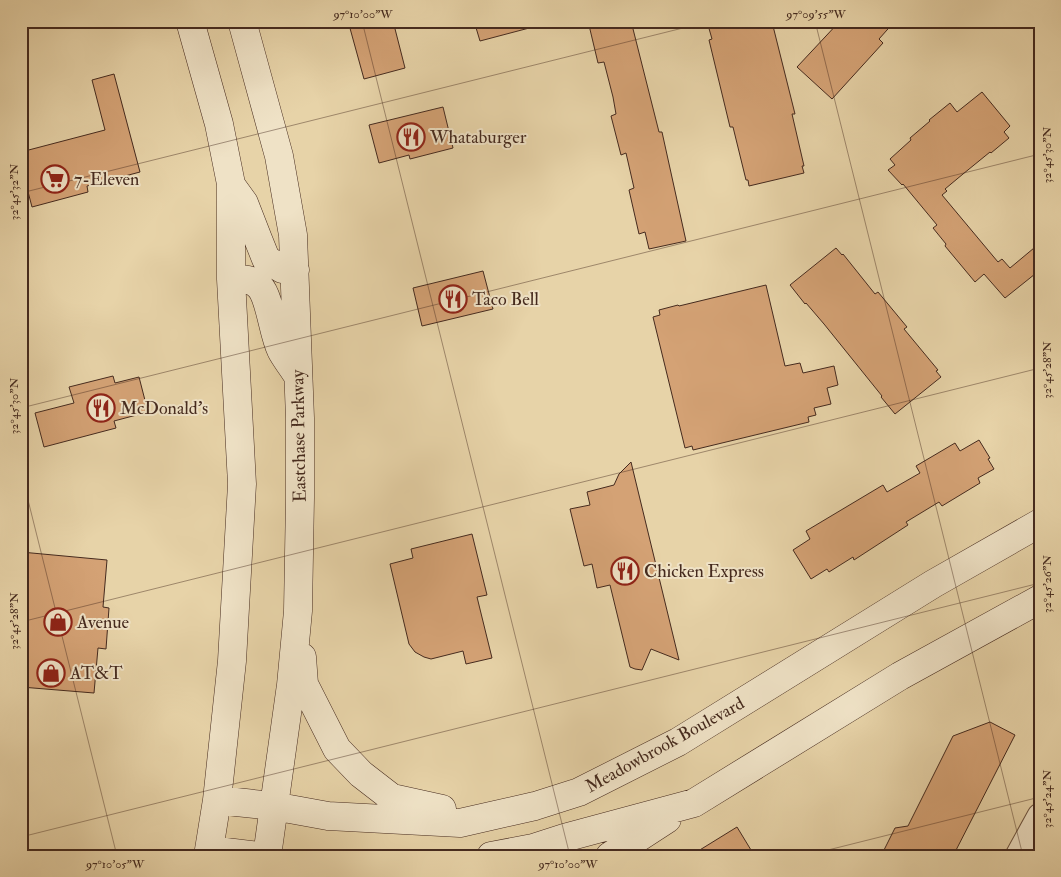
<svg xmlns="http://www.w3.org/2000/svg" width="1061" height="877" viewBox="0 0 1061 877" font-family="'IM FELL Double Pica',serif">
	<rect width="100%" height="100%" fill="#e7d3a8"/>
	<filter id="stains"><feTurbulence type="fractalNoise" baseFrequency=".004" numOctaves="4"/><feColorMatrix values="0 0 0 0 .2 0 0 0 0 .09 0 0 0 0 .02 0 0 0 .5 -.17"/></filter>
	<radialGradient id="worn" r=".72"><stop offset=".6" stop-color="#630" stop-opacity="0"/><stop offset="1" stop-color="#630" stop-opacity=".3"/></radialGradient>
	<path fill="#d4a275" stroke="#452a1e" d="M348 21H393L405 68 364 79Z
		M474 21H532L533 27 480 41Z
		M588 21H631L659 132H662L686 241 649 249 645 232 639 234 629 190 634 188 626 153 621 155 611 116 616 114 613 97 604 62 598 63Z
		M723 21H767L768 27 773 26 795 114H792L804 166H802L804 173 749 186 748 180H746L733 127H730L709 40 712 39 708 25Z
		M840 21H895L879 39 883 43 832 99 797 67Z
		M114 74 140 172 87 186 88 192 32 207 21 165V152L105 130 92 80Z
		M982 92 1010 126 1004 132 1009 138 991 153 990 152 963 174 945 189 947 191 942 195 998 262 1002 259 1010 268 1040 243V270L1005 298 984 274 975 282 945 246 946 244 933 228 937 225 903 184 902 185 888 170 895 165 890 159 911 140 910 138 930 121 929 120 950 103 957 112Z
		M443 107 453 148 410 159 409 155 379 163 369 125Z
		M836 248 842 255 843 254 875 294 878 292 907 327 904 329 938 370 936 371 941 377 895 414 881 397 882 396 824 324 806 303 805 304 790 285Z
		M483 271 493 309 422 326 413 288Z
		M766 285 785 366 800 363 803 373 834 366 838 385 827 388 831 404 814 408 816 415 808 417 809 422 693 450 692 446 685 448 653 317 660 315 659 310 678 305 679 306Z
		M113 376 115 383 139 377 148 412 114 421 116 428 44 447 35 413 74 403 69 387Z
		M979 440 990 458 988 459 994 469 978 478 980 483 942 506 939 502 906 522 908 525 854 560 853 557 829 572 827 569 811 579 793 550 810 539 806 531 883 485 887 492 920 473 916 466 955 443 960 451Z
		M631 462 679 660 651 649 642 670 635 669 630 667 629 663 610 585 597 588 592 564 584 566 570 509 590 505 587 492 614 485 619 474Z
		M472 534 487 595 477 597 492 658 466 664 463 651 431 659 424 657 415 652 409 644 390 564 413 558 411 549Z
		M21 552 107 560 103 607 109 608 106 649 98 648 94 693 21 687Z
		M990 722 1015 735 953 856H881L895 828 908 826 953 736Z
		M737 827 751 850 741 856H690Z"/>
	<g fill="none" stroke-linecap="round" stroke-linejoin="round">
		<g stroke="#6e5440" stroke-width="27">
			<path id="street" d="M1018 856 1040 816"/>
		</g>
		<g stroke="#452a1e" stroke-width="29">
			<path id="secondary" d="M190 21 219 124 231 184V279L242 484 232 661 217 800 208 856
				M242 21 279 156 293 235 300 418V498L298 611 291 685 267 856
				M231 185 244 203 258 239 266 259 282 269 295 270
				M231 279C241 279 252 278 260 287 270 298 273 334 281 350 285 358 291 365 296 373
				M302 657 304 684 337 749 361 774 392 798 442 809
				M217 800 273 806 328 816 460 823 535 806 579 792 678 742 933 584 1040 523
				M209 850 260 856
				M491 856 533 848 564 838 694 803 900 676 1040 599
				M610 856 667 819"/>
		</g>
		<use href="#street" stroke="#efe2c6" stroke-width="25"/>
		<use href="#secondary" stroke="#efe2c6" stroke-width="28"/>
	</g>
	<path fill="none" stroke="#452a1e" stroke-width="1" stroke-opacity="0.45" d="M362 21 570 856M815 21 1023 856M21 193 711 21M21 408 1040 154M21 472 117 856M21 622 1040 368M21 837 1040 583M804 856 1040 797"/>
	<defs>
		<g id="restaurant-ring" transform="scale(1.4375)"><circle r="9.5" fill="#efe2c6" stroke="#8f2418" stroke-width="1.5"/><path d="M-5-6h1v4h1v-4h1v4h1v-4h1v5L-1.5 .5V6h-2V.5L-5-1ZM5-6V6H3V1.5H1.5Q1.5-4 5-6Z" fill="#8f2418"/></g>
		<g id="supermarket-ring" transform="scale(1.4375)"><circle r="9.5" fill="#efe2c6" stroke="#8f2418" stroke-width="1.5"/><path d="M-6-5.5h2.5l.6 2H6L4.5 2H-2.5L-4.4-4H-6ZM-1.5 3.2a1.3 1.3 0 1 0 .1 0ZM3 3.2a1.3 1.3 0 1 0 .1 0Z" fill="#8f2418"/></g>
		<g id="shop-ring" transform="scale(1.4375)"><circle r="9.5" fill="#efe2c6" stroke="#8f2418" stroke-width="1.5"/><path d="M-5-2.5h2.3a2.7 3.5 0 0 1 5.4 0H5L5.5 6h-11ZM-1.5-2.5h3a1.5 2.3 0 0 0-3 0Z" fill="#8f2418"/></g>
	</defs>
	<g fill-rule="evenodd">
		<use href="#restaurant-ring" x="411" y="137"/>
		<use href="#supermarket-ring" x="55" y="179"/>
		<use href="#restaurant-ring" x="453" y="299"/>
		<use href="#restaurant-ring" x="101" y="408"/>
		<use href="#restaurant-ring" x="625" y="571"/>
		<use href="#shop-ring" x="58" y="622"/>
		<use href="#shop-ring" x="51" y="673"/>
	</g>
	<g text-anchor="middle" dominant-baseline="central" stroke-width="4" stroke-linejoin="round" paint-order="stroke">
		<g font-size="18" fill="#452a1e" stroke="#efe2c6" text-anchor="start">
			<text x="430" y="137">Whataburger</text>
			<text x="74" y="179">7-Eleven</text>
			<text x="472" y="299">Taco Bell</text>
			<text x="120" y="408">McDonald's</text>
			<text x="644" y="571">Chicken Express</text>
			<text x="77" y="622">Avenue</text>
			<text x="70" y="673">AT&amp;T</text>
		</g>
		<g font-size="18" fill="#452a1e" stroke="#efe2c6">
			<text transform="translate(299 436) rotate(-91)">Eastchase Parkway</text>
			<text transform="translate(665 745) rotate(-29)">Meadowbrook Boulevard</text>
		</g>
	</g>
	<rect width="1061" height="877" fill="none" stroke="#e7d3a8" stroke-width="55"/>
	<rect x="28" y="28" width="1006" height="822" fill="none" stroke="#452a1e" stroke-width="2"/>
	<g font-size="12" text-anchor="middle" fill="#452a1e">
		<text x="363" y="18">97°10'00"W</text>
		<text x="816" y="18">97°09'55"W</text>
		<text transform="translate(1047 155) rotate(-90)" y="4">32°45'30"N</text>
		<text transform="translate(14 192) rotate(-90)" y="4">32°45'32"N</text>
		<text transform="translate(1047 370) rotate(-90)" y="4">32°45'28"N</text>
		<text transform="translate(14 406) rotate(-90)" y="4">32°45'30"N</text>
		<text transform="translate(1047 584) rotate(-90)" y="4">32°45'26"N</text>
		<text transform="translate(14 621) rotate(-90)" y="4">32°45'28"N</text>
		<text transform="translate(1047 799) rotate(-90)" y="4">32°45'24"N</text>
		<text x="115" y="868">97°10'05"W</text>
		<text x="568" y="868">97°10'00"W</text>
	</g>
	<rect width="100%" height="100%" filter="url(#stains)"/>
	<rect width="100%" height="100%" fill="url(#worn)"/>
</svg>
